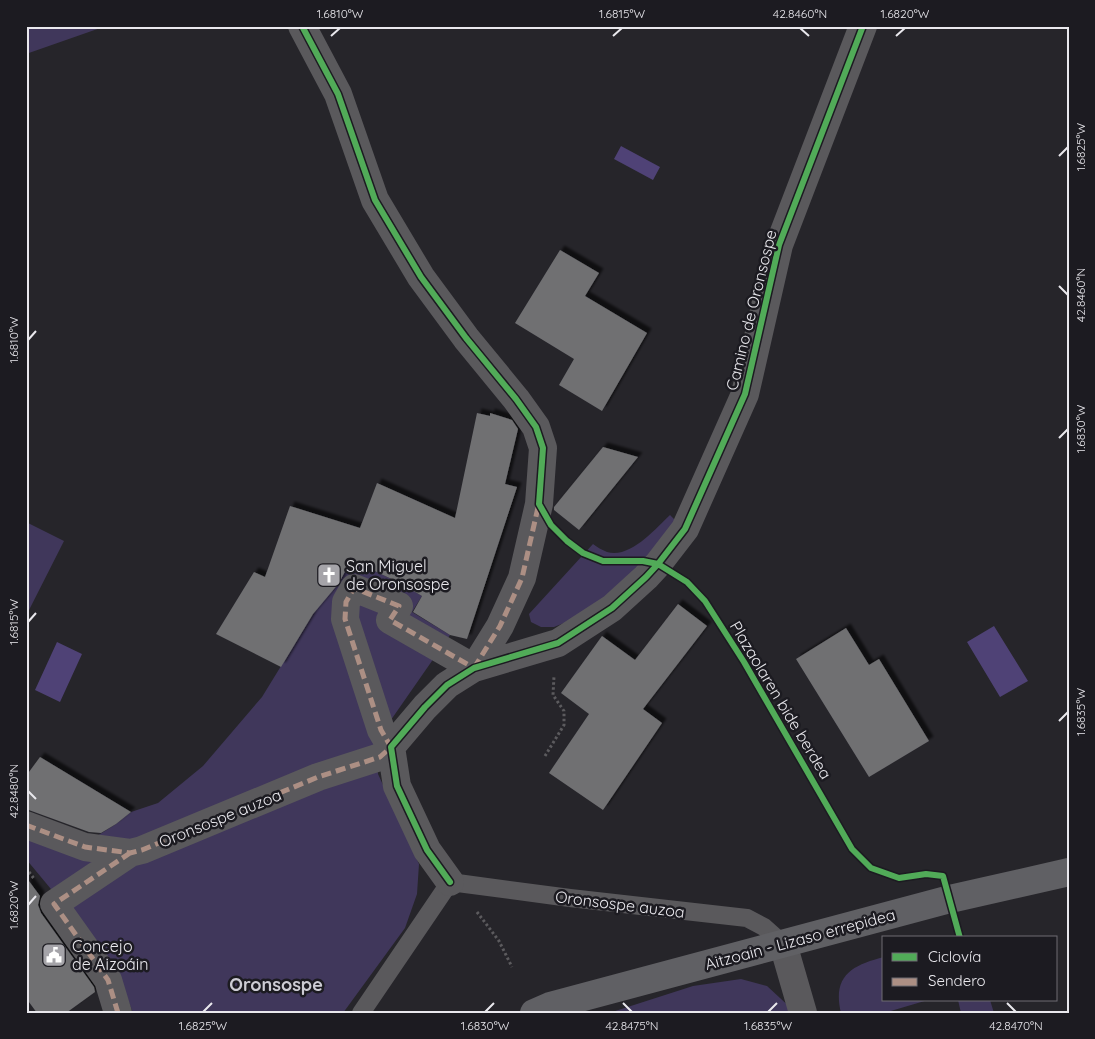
<svg xmlns="http://www.w3.org/2000/svg" width="1095" height="1039" viewBox="0 0 1095 1039" font-family="Quicksand,sans-serif">
	<defs>
		<filter id="shadow"><feDropShadow dx="4.5" dy="-4.5" stdDeviation="1" flood-color="#0009"/></filter>
	</defs>
	<rect width="100%" height="100%" fill="#26252a"/>
	<path fill="#40375b" d="M26 26H106L26 54Z
		M670 515 680 525 622 586 584 615 554 627H541L531 622 529 614 593 544C597 547 602 550 607 552 630 559 655 529 670 515Z
		M26 522 64 541 26 616Z
		M351 560 398 582 422 596 412 612 450 635 377 740 378 774 419 864 417 894 405 928 343 1013H133L119 976 70 912 26 859V832L97 836 116 824 131 812 158 803 203 766 262 697 313 614Z
		M884 957V1000H928L884 1013H841C832 976 852 965 884 957Z
		M741 979 767 986 793 1010 794 1013H609L693 986Z
		M958 1000H990L994 1013H961Z"/>
	<path fill="#4f4276" d="M621 146 660 167 653 180 614 159Z
		M994 626 1028 681 1000 697 967 642Z
		M57 642 82 654 60 702 35 690Z"/>
	<path fill="#6f6f72" filter="url(#shadow)" d="M560 250 599 273 585 296 647 333 602 411 559 385 574 359 515 323Z
		M477 413 490 416V413L512 420 518 429 505 484 517 487 467 639 450 635 413 612 422 596 398 582 351 560 339 583 313 614 281 667 216 634 254 572 265 577 290 506 360 528 377 483 455 518Z
		M603 447 638 457 579 530 554 510V507Z
		M678 604 707 626 643 709 662 723 603 810 549 773 589 714 561 693 602 636 635 660Z
		M846 628 869 665 879 659 929 741 869 777 796 659Z
		M40 757 131 812 116 824 101 833 89 832 26 809V776Z
		M26 877 40 896 38 905 41 913 94 987 95 992 66 1013H37L26 998Z"/>
	<g fill="none" stroke-linecap="round" stroke-linejoin="round">
		<path stroke="#5c5b5e" stroke-width="3" stroke-dasharray="2.5 2.5" stroke-linecap="butt" d="M545 756 564 725V711L553 695 554 676
			M26 868 35 880
			M477 912 499 941 512 967"/>
		<path stroke="#5a595c" stroke-width="18" d="M361 1013 450 882 570 898 747 918 764 927 783 944"/>
		<path stroke="#5a595c" stroke-width="28" d="M302 26 338 94 375 200 421 277 466 338 516 399 536 427 543 448 539 504 522 578 500 626 474 668
			M26 825 85 847 130 853 142 850 318 777 380 757 391 747 381 730 345 619 346 602 354 588 399 606 390 620 474 668
			M450 882 427 850 397 786 391 747 425 707 447 685 474 668 558 643 612 608 646 577 658 564 685 529 745 394 779 245 863 26
			M783 944 803 1013
			M118 1013 108 980 54 904 130 853"/>
		<path stroke="#606064" stroke-width="28" d="M534 1013 550 1006 950 899 1069 872"/>
		<path stroke="#ac8f84" stroke-width="5" stroke-dasharray="10 5" stroke-linecap="butt" d="M474 668 500 626 522 578 539 503
			M26 825 85 847 130 853 142 850 318 777 380 757 391 747 381 730 345 619 346 602 354 588 399 606 390 620 474 668
			M118 1013 108 980 54 904 130 853"/>
		<g stroke="#1c1b21" stroke-width="9">
			<path id="cycleway" d="M302 26 338 94 375 200 421 277 466 338 516 399 536 427 543 448 539 504 551 525 567 541 583 553 603 561H643L658 564 687 582 705 601 744 662 852 849 871 868 899 878 926 874 943 876 960 938
				M450 882 427 850 397 786 391 747 425 707 447 685 474 668 558 643 612 608 646 577 658 564 685 529 745 394 779 245 863 26"/>
		</g>
		<use href="#cycleway" stroke="#51ab58" stroke-width="6"/>
	</g>
	<path fill="none" stroke="#e9e8ed" stroke-width="2" d="M800 28 809 36M331 36 340 28M613 36 622 28M896 36 905 28M1059 156 1068 147M1059 286 1068 295M28 340 36 331M1059 438 1068 429M28 622 36 613M1059 721 1068 712M28 791 36 799M28 905 36 896M623 1003 632 1012M1007 1003 1016 1012M203 1012 212 1003M485 1012 494 1003M768 1012 777 1003"/>
	<defs>
		<g id="church-square" transform="scale(1.25)"><rect x="-9" y="-9" width="18" height="18" rx="4" fill="#a5a4a9" stroke="#1c1b21"/><path d="M-1.2-6h2.4v3.5h3.3v2.4h-3.3V6h-2.4V-.1h-3.3v-2.4h3.3Z" fill="#fff"/></g>
		<g id="civic-square" transform="scale(1.25)"><rect x="-9" y="-9" width="18" height="18" rx="4" fill="#a5a4a9" stroke="#1c1b21"/><path d="M-.6-6.5H3V-4.5H.6V-3L4-1V1h2V6H-6V1h2V-1L-.6-3ZM-1.2 2.5V6h2.4V2.5Z" fill="#fff"/></g>
	</defs>
	<g fill-rule="evenodd">
		<use href="#church-square" x="329" y="575"/>
		<use href="#civic-square" x="54" y="955"/>
	</g>
	<g text-anchor="middle" dominant-baseline="central" stroke-width="5" stroke-linejoin="round" paint-order="stroke">
		<g font-size="16" fill="#e9e8ed" stroke="#1c1b21">
			<text transform="translate(751 310) rotate(-76)">Camino de Oronsospe</text>
			<text transform="translate(781 700) rotate(59)">Plazaolaren bide berdea</text>
			<text transform="translate(220 818) rotate(-22)">Oronsospe auzoa</text>
			<text transform="translate(620 904) rotate(7)">Oronsospe auzoa</text>
			<text transform="translate(800 939) rotate(-15)">Aitzoain - Lizaso errepidea</text>
		</g>
		<g font-size="16" fill="#e9e8ed" stroke="#1c1b21" text-anchor="start">
			<text x="346" y="566">San Miguel<tspan x="346" dy="18">de Oronsospe</tspan></text>
			<text x="72" y="946">Concejo<tspan x="72" dy="18">de Aizoáin</tspan></text>
		</g>
		<g font-size="18" font-weight="bold" fill="#cdccd4" stroke="#1c1b21">
			<text x="276" y="984">Oronsospe</text>
		</g>
	</g>
	<rect width="1095" height="1039" fill="none" stroke="#1c1b21" stroke-width="55"/>
	<rect x="882" y="936" width="175" height="65" fill="#1c1b21" stroke="#6e6d73"/>
	<rect x="892" y="953" width="25" height="8" fill="#51ab58" stroke="#6e6d73"/>
	<text x="928" y="962" font-size="15" fill="#e9e8ed">Ciclovía</text>
	<rect x="892" y="978" width="25" height="8" fill="#ac8f84" stroke="#6e6d73"/>
	<text x="928" y="986" font-size="15" fill="#e9e8ed">Sendero</text>
	<rect x="28" y="28" width="1040" height="984" fill="none" stroke="#e9e8ed" stroke-width="2"/>
	<g font-size="12" text-anchor="middle" fill="#e9e8ed">
		<text x="340" y="18">1.6810°W</text>
		<text x="622" y="18">1.6815°W</text>
		<text x="800" y="18">42.8460°N</text>
		<text x="905" y="18">1.6820°W</text>
		<text transform="translate(1081 147) rotate(-90)" y="4">1.6825°W</text>
		<text transform="translate(1081 295) rotate(-90)" y="4">42.8460°N</text>
		<text transform="translate(14 340) rotate(-90)" y="4">1.6810°W</text>
		<text transform="translate(1081 429) rotate(-90)" y="4">1.6830°W</text>
		<text transform="translate(14 622) rotate(-90)" y="4">1.6815°W</text>
		<text transform="translate(1081 712) rotate(-90)" y="4">1.6835°W</text>
		<text transform="translate(14 791) rotate(-90)" y="4">42.8480°N</text>
		<text transform="translate(14 905) rotate(-90)" y="4">1.6820°W</text>
		<text x="203" y="1030">1.6825°W</text>
		<text x="485" y="1030">1.6830°W</text>
		<text x="632" y="1030">42.8475°N</text>
		<text x="768" y="1030">1.6835°W</text>
		<text x="1016" y="1030">42.8470°N</text>
	</g>
</svg>
